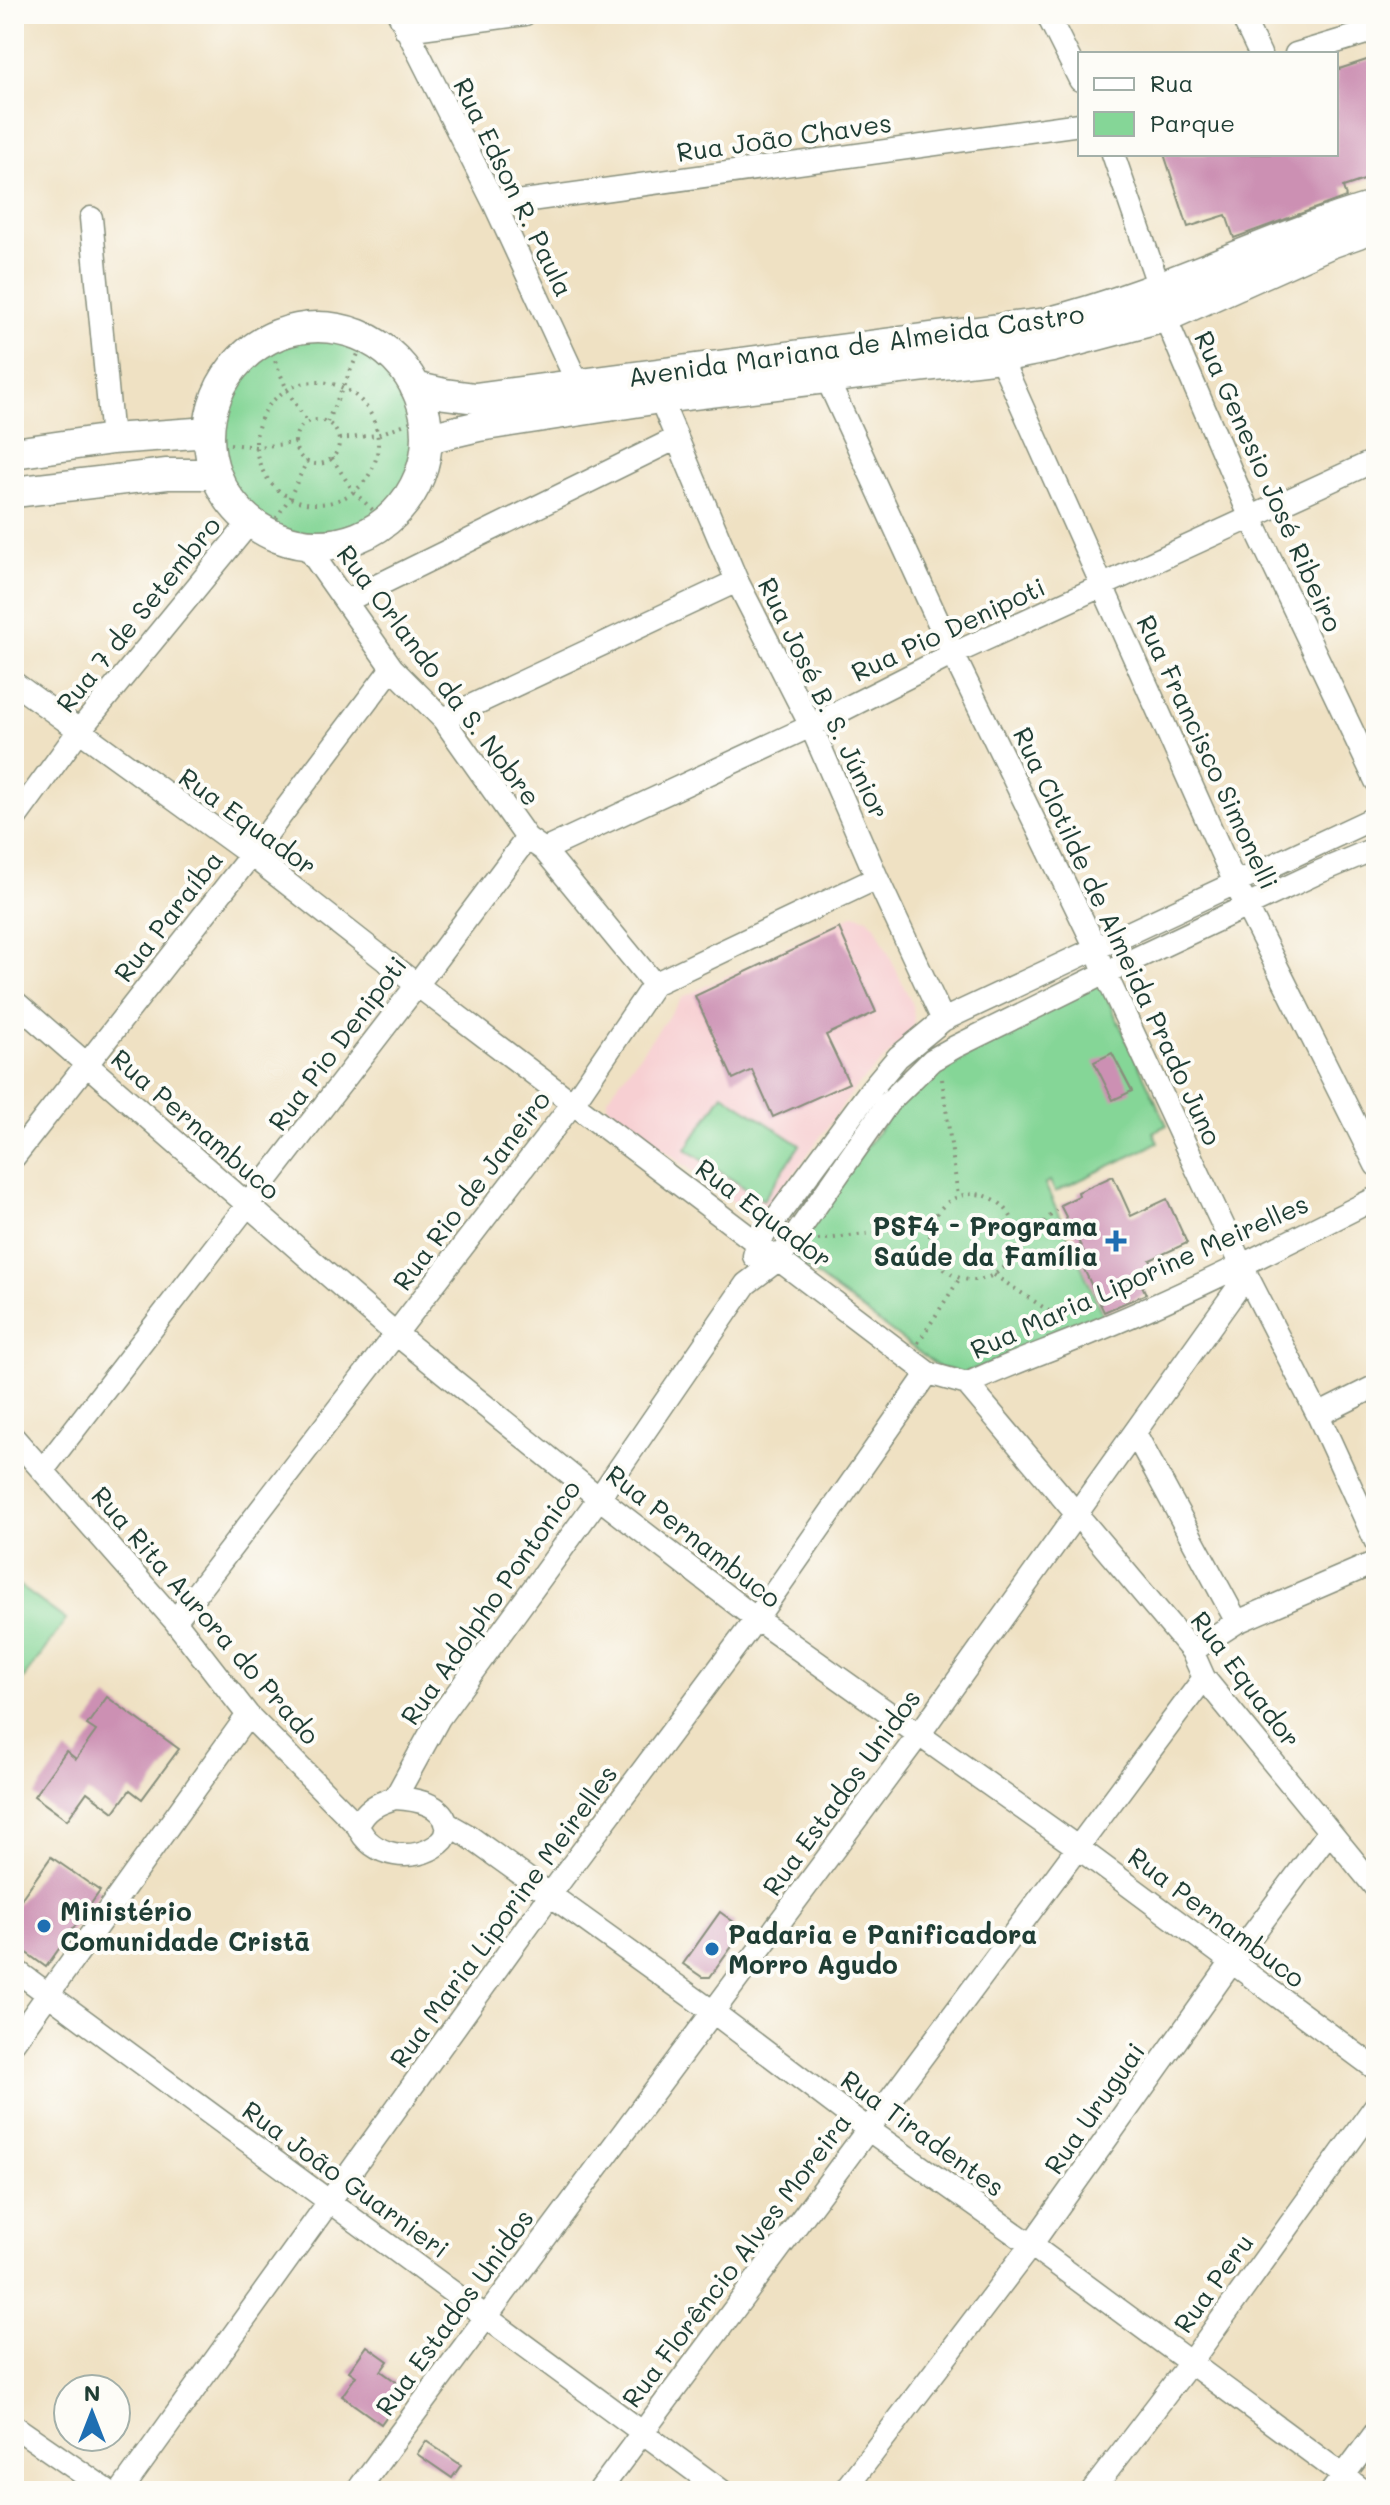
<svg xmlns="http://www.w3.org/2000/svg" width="1390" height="2505" viewBox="0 0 1390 2505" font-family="Mali,sans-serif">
	<rect width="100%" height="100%" fill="#fdfcf7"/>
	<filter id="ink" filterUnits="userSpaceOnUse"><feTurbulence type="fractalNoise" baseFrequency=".0125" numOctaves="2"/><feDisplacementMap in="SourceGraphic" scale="16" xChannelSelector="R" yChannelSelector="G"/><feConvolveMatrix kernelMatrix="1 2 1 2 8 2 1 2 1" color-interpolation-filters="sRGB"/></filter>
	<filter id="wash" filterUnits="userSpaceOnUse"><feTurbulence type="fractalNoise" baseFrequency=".006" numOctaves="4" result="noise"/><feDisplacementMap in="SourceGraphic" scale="32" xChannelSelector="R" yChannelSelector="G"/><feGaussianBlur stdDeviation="1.8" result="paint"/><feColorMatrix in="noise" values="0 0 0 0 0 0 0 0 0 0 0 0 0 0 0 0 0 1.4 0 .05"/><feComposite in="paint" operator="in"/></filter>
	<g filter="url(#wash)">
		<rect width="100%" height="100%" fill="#efe1c3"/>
		<path fill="#f7cfd2" d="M855 914 868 918 876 927 913 1006 914 1019 912 1032 857 1086 762 1218H754L607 1106V1098L683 997Z"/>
		<path fill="#85d697" stroke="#528a66" stroke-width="2" d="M216 434a102 102 0 1 1 204 0a102 102 0 1 1-204 0Z
			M1100 983 1167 1125 1153 1132 1158 1143 1055 1192 1050 1181 1045 1184 1107 1325 964 1373 940 1368 786 1253 899 1104 952 1058Z
			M723 1094 800 1145 763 1200 686 1149Z
			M14 1582 66 1620 14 1692Z"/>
		<g id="blocks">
			<path fill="#cc90b3" d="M1376 57V176L1343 187 1346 197 1234 238 1226 215 1188 227 1164 154H1336V70Z
				M839 928 876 1012 826 1035 849 1083 773 1117 752 1070 733 1079 695 996Z
				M1112 1053 1132 1091 1113 1100 1094 1062Z
				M1113 1176 1131 1216 1167 1199 1187 1243 1150 1260 1154 1267 1137 1275 1146 1294 1104 1312 1082 1265 1089 1262 1060 1205 1079 1196 1078 1192Z
				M107 1697 179 1749 142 1799 130 1790 114 1812 87 1792 67 1820 34 1796 66 1751 76 1759 96 1731 87 1725Z
				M51 1857 100 1891 46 1967 14 1944V1909Z
				M720 1912 735 1923 731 1928 741 1934 710 1977H702L683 1964Z
				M367 2346 388 2361 381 2371 406 2389 381 2424 342 2396 356 2376 349 2371Z
				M426 2441 461 2465 452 2478 417 2454Z"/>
		</g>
	</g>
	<g filter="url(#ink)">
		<use href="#blocks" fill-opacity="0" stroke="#878f7c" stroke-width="2"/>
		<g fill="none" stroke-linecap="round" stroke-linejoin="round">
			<g stroke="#878f7c" stroke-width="25">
				<path id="minor" d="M399 14 495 205 578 384
					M1047 14 1080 80
					M1241 14 1260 54
					M406 30 525 14
					M1296 54 1376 30
					M1113 154 1159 287 1165 317 1250 516 1376 781
					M495 205 1080 124
					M91 218 112 439
					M1000 357 1235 883 1376 1165
					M822 368 953 654 1096 948 1105 973 1242 1266 1318 1415 1376 1542
					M660 398 737 581 811 726 877 878 943 1020
					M305 544 392 668 443 719 527 838 544 850 654 984
					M346 601 677 438
					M14 683 251 855 417 985 928 1373 967 1384 1192 1651 1204 1678 1376 1888
					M443 719 737 581
					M14 820 78 732 250 522
					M544 850 811 726 953 654 1376 460
					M14 1001 396 1334 599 1498 756 1619 1077 1847 1376 2069
					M14 1157 251 855 392 668
					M754 1256 757 1244 872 1088 898 1057 943 1020 1376 817
					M967 1384C1010 1363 1054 1349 1098 1330 1193 1291 1285 1244 1376 1198
					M1318 1415 1376 1386
					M1135 1433 1237 1622
					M14 1438 175 1621 248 1715 358 1826
					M43 1470 417 985 527 838
					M175 1621 573 1103 654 984 877 878
					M1192 1651 1237 1622 1376 1562
					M395 1798 439 1718 599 1498 746 1284 779 1259 888 1103 932 1060 955 1047 1105 973 1319 872 1376 848
					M395 1798C414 1799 443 1803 447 1826 448 1833 445 1839 440 1843 415 1864 370 1857 358 1826 365 1809 378 1803 395 1798Z
					M446 1823 467 1835 713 2012 869 2130 1031 2245 1364 2491
					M14 1969 722 2491
					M14 2042 248 1715
					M14 2426 108 2491
					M121 2491 549 1896 756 1619 928 1373
					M357 2491 918 1736 1247 1275
					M599 2491 1204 1678
					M844 2491 1031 2245 1232 1962 1329 1832
					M1092 2491 1190 2363 1376 2105
					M1332 2491 1376 2432"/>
			</g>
			<g stroke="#878f7c" stroke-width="33">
				<path id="secondary" d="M209 436a109 109 0 1 1 218 0a109 109 0 1 1-218 0Z
					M415 387 445 394 475 398 1046 323C1160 295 1264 239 1376 206
					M428 438 479 426 660 398 1000 357 1052 347 1165 317 1330 243 1358 233
					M14 453 112 439 209 432
					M14 492 167 474H215"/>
			</g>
			<path stroke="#878f7c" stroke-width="4" stroke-dasharray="2 6" stroke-linecap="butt" d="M269 346 287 390 307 422
				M256 443a61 61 0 1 1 122 0a61 61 0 1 1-122 0Z
				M295 442a22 22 0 1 1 44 0a22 22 0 1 1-44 0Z
				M327 422 363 343
				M339 439 377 435 410 422
				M230 444 256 447 295 443
				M332 458 353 491 378 515
				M272 525 290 497 307 461
				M942 1079 958 1196
				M930 1237a43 43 0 1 1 86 0a43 43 0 1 1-86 0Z
				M818 1240 930 1226
				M1016 1251 1056 1210
				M994 1275 1066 1322
				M918 1343 960 1278"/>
			<use href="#minor" stroke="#fff" stroke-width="22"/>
			<use href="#secondary" stroke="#fff" stroke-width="30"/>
		</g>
	</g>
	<g fill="#1f6fb2" stroke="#fdfcf7" stroke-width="3">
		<path d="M1112 1229h8v8h8v8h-8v8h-8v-8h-8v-8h8z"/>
		<circle cx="44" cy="1926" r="8"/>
		<circle cx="712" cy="1949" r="8"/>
	</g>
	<g text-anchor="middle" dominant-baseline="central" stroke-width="8" stroke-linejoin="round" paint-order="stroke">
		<g font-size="26" fill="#1f3d34" stroke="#fdfcf7">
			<text transform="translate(784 137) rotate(-8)">Rua João Chaves</text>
			<text transform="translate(514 187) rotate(64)">Rua Edson R. Paula</text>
			<text transform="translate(856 345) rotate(-8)">Avenida Mariana de Almeida Castro</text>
			<text transform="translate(1269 481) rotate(66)">Rua Genesio José Ribeiro</text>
			<text transform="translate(138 614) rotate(-51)">Rua 7 de Setembro</text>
			<text transform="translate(948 629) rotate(-25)">Rua Pio Denipoti</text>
			<text transform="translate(439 675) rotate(53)">Rua Orlando da S. Nobre</text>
			<text transform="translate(824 698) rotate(64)">Rua José B. S. Júnior</text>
			<text transform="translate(1208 752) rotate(65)">Rua Francisco Simonelli</text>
			<text transform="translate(248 821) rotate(36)">Rua Equador</text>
			<text transform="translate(168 916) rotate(-52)">Rua Paraíba</text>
			<text transform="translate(1118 936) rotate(65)">Rua Clotilde de Almeida Prado Juno</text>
			<text transform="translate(337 1043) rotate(-53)">Rua Pio Denipoti</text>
			<text transform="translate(196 1124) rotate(41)">Rua Pernambuco</text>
			<text transform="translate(471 1190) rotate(-53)">Rua Rio de Janeiro</text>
			<text transform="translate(764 1213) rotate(37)">Rua Equador</text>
			<text transform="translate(1139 1276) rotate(-24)">Rua Maria Liporine Meirelles</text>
			<text transform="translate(694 1536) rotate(38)">Rua Pernambuco</text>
			<text transform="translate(490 1602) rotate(-55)">Rua Adolpho Pontonico</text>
			<text transform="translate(206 1615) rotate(49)">Rua Rita Aurora do Prado</text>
			<text transform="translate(1246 1679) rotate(53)">Rua Equador</text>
			<text transform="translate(841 1792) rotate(-54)">Rua Estados Unidos</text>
			<text transform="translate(503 1916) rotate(-54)">Rua Maria Liporine Meirelles</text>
			<text transform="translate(1217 1917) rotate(37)">Rua Pernambuco</text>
			<text transform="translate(1094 2108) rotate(-55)">Rua Uruguai</text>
			<text transform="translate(923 2133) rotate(36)">Rua Tiradentes</text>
			<text transform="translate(346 2179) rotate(36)">Rua João Guarnieri</text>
			<text transform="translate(736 2260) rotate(-53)">Rua Florêncio Alves Moreira</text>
			<text transform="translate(1213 2283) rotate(-54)">Rua Peru</text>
			<text transform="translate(454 2312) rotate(-54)">Rua Estados Unidos</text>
		</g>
		<g font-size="26" font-weight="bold" fill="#1f3d34" stroke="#fdfcf7" text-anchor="start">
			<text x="1098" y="1226" text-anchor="end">PSF4 - Programa<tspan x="1098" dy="30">Saúde da Família</tspan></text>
			<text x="60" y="1911">Ministério<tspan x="60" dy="30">Comunidade Cristã</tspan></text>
			<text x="728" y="1934">Padaria e Panificadora<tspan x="728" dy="30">Morro Agudo</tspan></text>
		</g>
	</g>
	<rect width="1390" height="2505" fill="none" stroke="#fdfcf7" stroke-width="48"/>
	<rect x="1078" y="52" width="260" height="104" fill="#fdfcf7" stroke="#a4b0a9" stroke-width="2"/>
	<rect x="1094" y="78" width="40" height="12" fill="#ffffff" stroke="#a4b0a9" stroke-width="2"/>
	<text x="1150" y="92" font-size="24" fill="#1f3d34">Rua</text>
	<rect x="1094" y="112" width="40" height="24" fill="#85d697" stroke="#a4b0a9" stroke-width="2"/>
	<text x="1150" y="132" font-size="24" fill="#1f3d34">Parque</text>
	<g transform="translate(92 2413)"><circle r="38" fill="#fdfcf7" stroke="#a4b0a9" stroke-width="2"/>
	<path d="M0-6L14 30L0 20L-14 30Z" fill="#1f6fb2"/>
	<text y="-12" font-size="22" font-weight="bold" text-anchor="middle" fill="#1f3d34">N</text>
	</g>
</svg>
